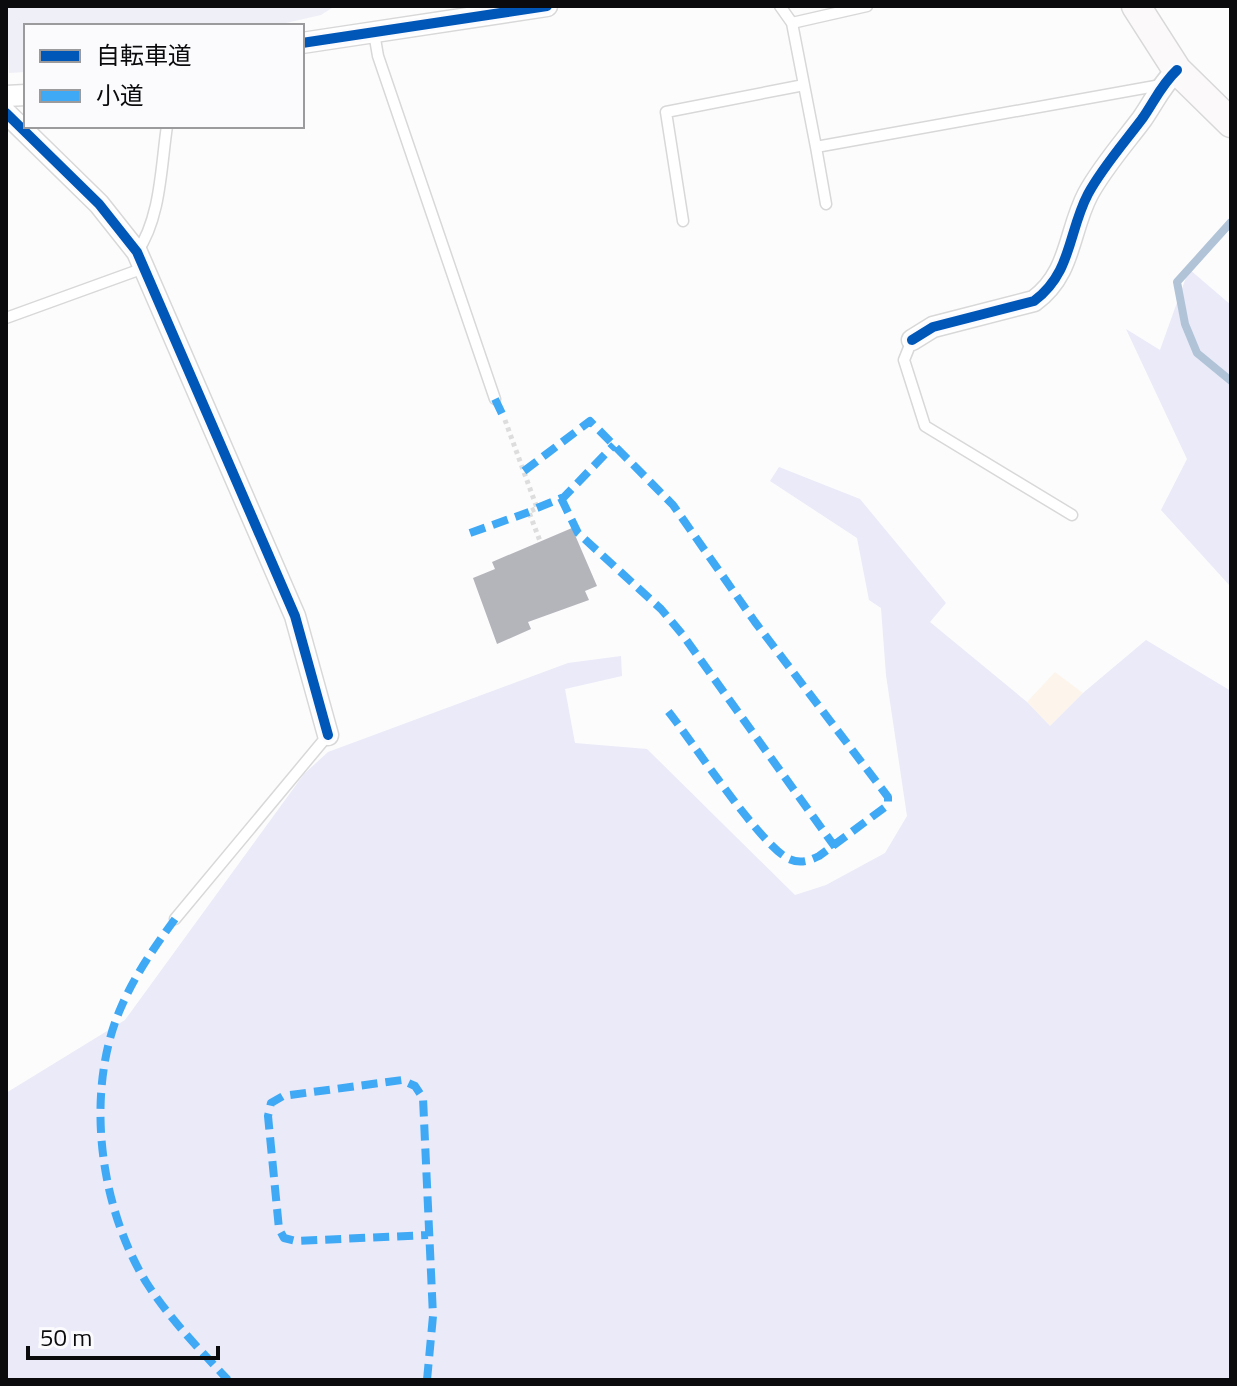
<svg xmlns="http://www.w3.org/2000/svg" width="1237" height="1386" viewBox="0 0 1237 1386" font-family="'Titillium Web','Noto Sans JP',sans-serif">
	<rect width="100%" height="100%" fill="#fcfcfd"/>
	<path fill="#efeff7" d="M6 6H335L321 15 273 26H26V72L9 73Z"/>
	<path fill="#fdf5eb" d="M1055 672 1083 693 1050 726 1027 702Z"/>
	<path fill="#eaeaf8" d="M1189 269 1231 305V587L1161 510 1187 459 1126 329 1160 350Z
		M779 467 860 499 946 603 930 622 1027 702 1050 726 1083 693 1146 640 1231 691V1380H6V1093L125 1020 304 774 328 752 568 663 621 656 622 676 565 689 575 743 647 749 795 895 826 885 885 853 907 816 886 675 881 608 869 600 857 538 770 481Z"/>
	<g fill="none" stroke-linecap="round" stroke-linejoin="round">
		<path stroke="#b0c3d7" stroke-width="8" d="M1231 222 1177 282 1185 324 1197 353 1231 381"/>
	</g>
	<path fill="#b4b4bb" d="M572 528 597 586 585 591 589 600 528 622 531 629 497 644 473 578 495 569 492 562Z"/>
	<g fill="none" stroke-linecap="round" stroke-linejoin="round">
		<g stroke="#d8d8d9" stroke-width="13">
			<path id="service" d="M780 6 792 23
				M374 33 378 56 495 399
				M816 147 792 23 867 6
				M826 204 816 147 1161 85
				M683 221 666 112 804 85
				M137 252C161 218 161 165 167 126
				M6 318 144 268
				M912 340 904 360 925 426 1072 515
				M175 919 328 735"/>
		</g>
		<g stroke="#d8d8d9" stroke-width="23">
			<path id="minor" d="M302 43 547 6
				M6 96 26 95
				M6 113 99 204 137 252 295 616 328 735
				M912 340 933 327 1034 301C1072 273 1068 232 1088 194 1102 168 1124 143 1142 119 1154 102 1161 85 1177 70"/>
		</g>
		<g stroke="#d8d8d9" stroke-width="31">
			<path id="secondary" d="M1136 6 1177 70 1231 123"/>
		</g>
		<path stroke="#ddddde" stroke-width="5" stroke-dasharray="4 4" stroke-linecap="butt" d="M505 420 537 508 529 512 540 541"/>
		<use href="#service" stroke="#fff" stroke-width="10"/>
		<use href="#minor" stroke="#fff" stroke-width="20"/>
		<use href="#secondary" stroke="#fbf9f9" stroke-width="28"/>
		<path stroke="#3fa9f5" stroke-width="8" stroke-dasharray="16 8" stroke-linecap="butt" d="M495 399 505 420
			M524 471 590 421 673 505 755 622 888 797V805L819 856C809 861 800 864 789 859 760 845 692 741 668 711
			M561 498 578 533 661 609 682 634 835 847
			M537 508 564 497 614 445
			M470 533 529 512
			M175 919C153 949 133 978 119 1012 85 1095 100 1207 146 1282 169 1318 199 1349 228 1380
			M427 1380 433 1316 423 1098 415 1086 402 1080 283 1096 271 1103 268 1116 279 1229 284 1238 296 1241 428 1235"/>
		<g stroke="#fbfbfe" stroke-width="15">
			<path id="cycleway" d="M302 43 547 6
				M6 113 99 204 137 252 295 616 328 735
				M912 340 933 327 1034 301C1072 273 1068 232 1088 194 1102 168 1124 143 1142 119 1154 102 1161 85 1177 70"/>
		</g>
		<use href="#cycleway" stroke="#0057b8" stroke-width="10"/>
	</g>
	<rect width="1237" height="1386" fill="none" stroke="#0b0b0d" stroke-width="16"/>
	<rect x="24" y="24" width="280" height="104" fill="#fbfbfe" stroke="#9b9b9e" stroke-width="2"/>
	<rect x="40" y="50" width="40" height="12" fill="#0057b8" stroke="#9b9b9e" stroke-width="2"/>
	<text x="96" y="64" font-size="24" fill="#0b0b0d">自転車道</text>
	<rect x="40" y="90" width="40" height="12" fill="#3fa9f5" stroke="#9b9b9e" stroke-width="2"/>
	<text x="96" y="104" font-size="24" fill="#0b0b0d">小道</text>
	<path d="M28 1346v12h190v-12" fill="none" stroke="#0b0b0d" stroke-width="4"/>
	<text x="40" y="1346" font-size="24" fill="#0b0b0d" stroke="#fbfbfe" stroke-width="6" paint-order="stroke">50 m</text>
</svg>
